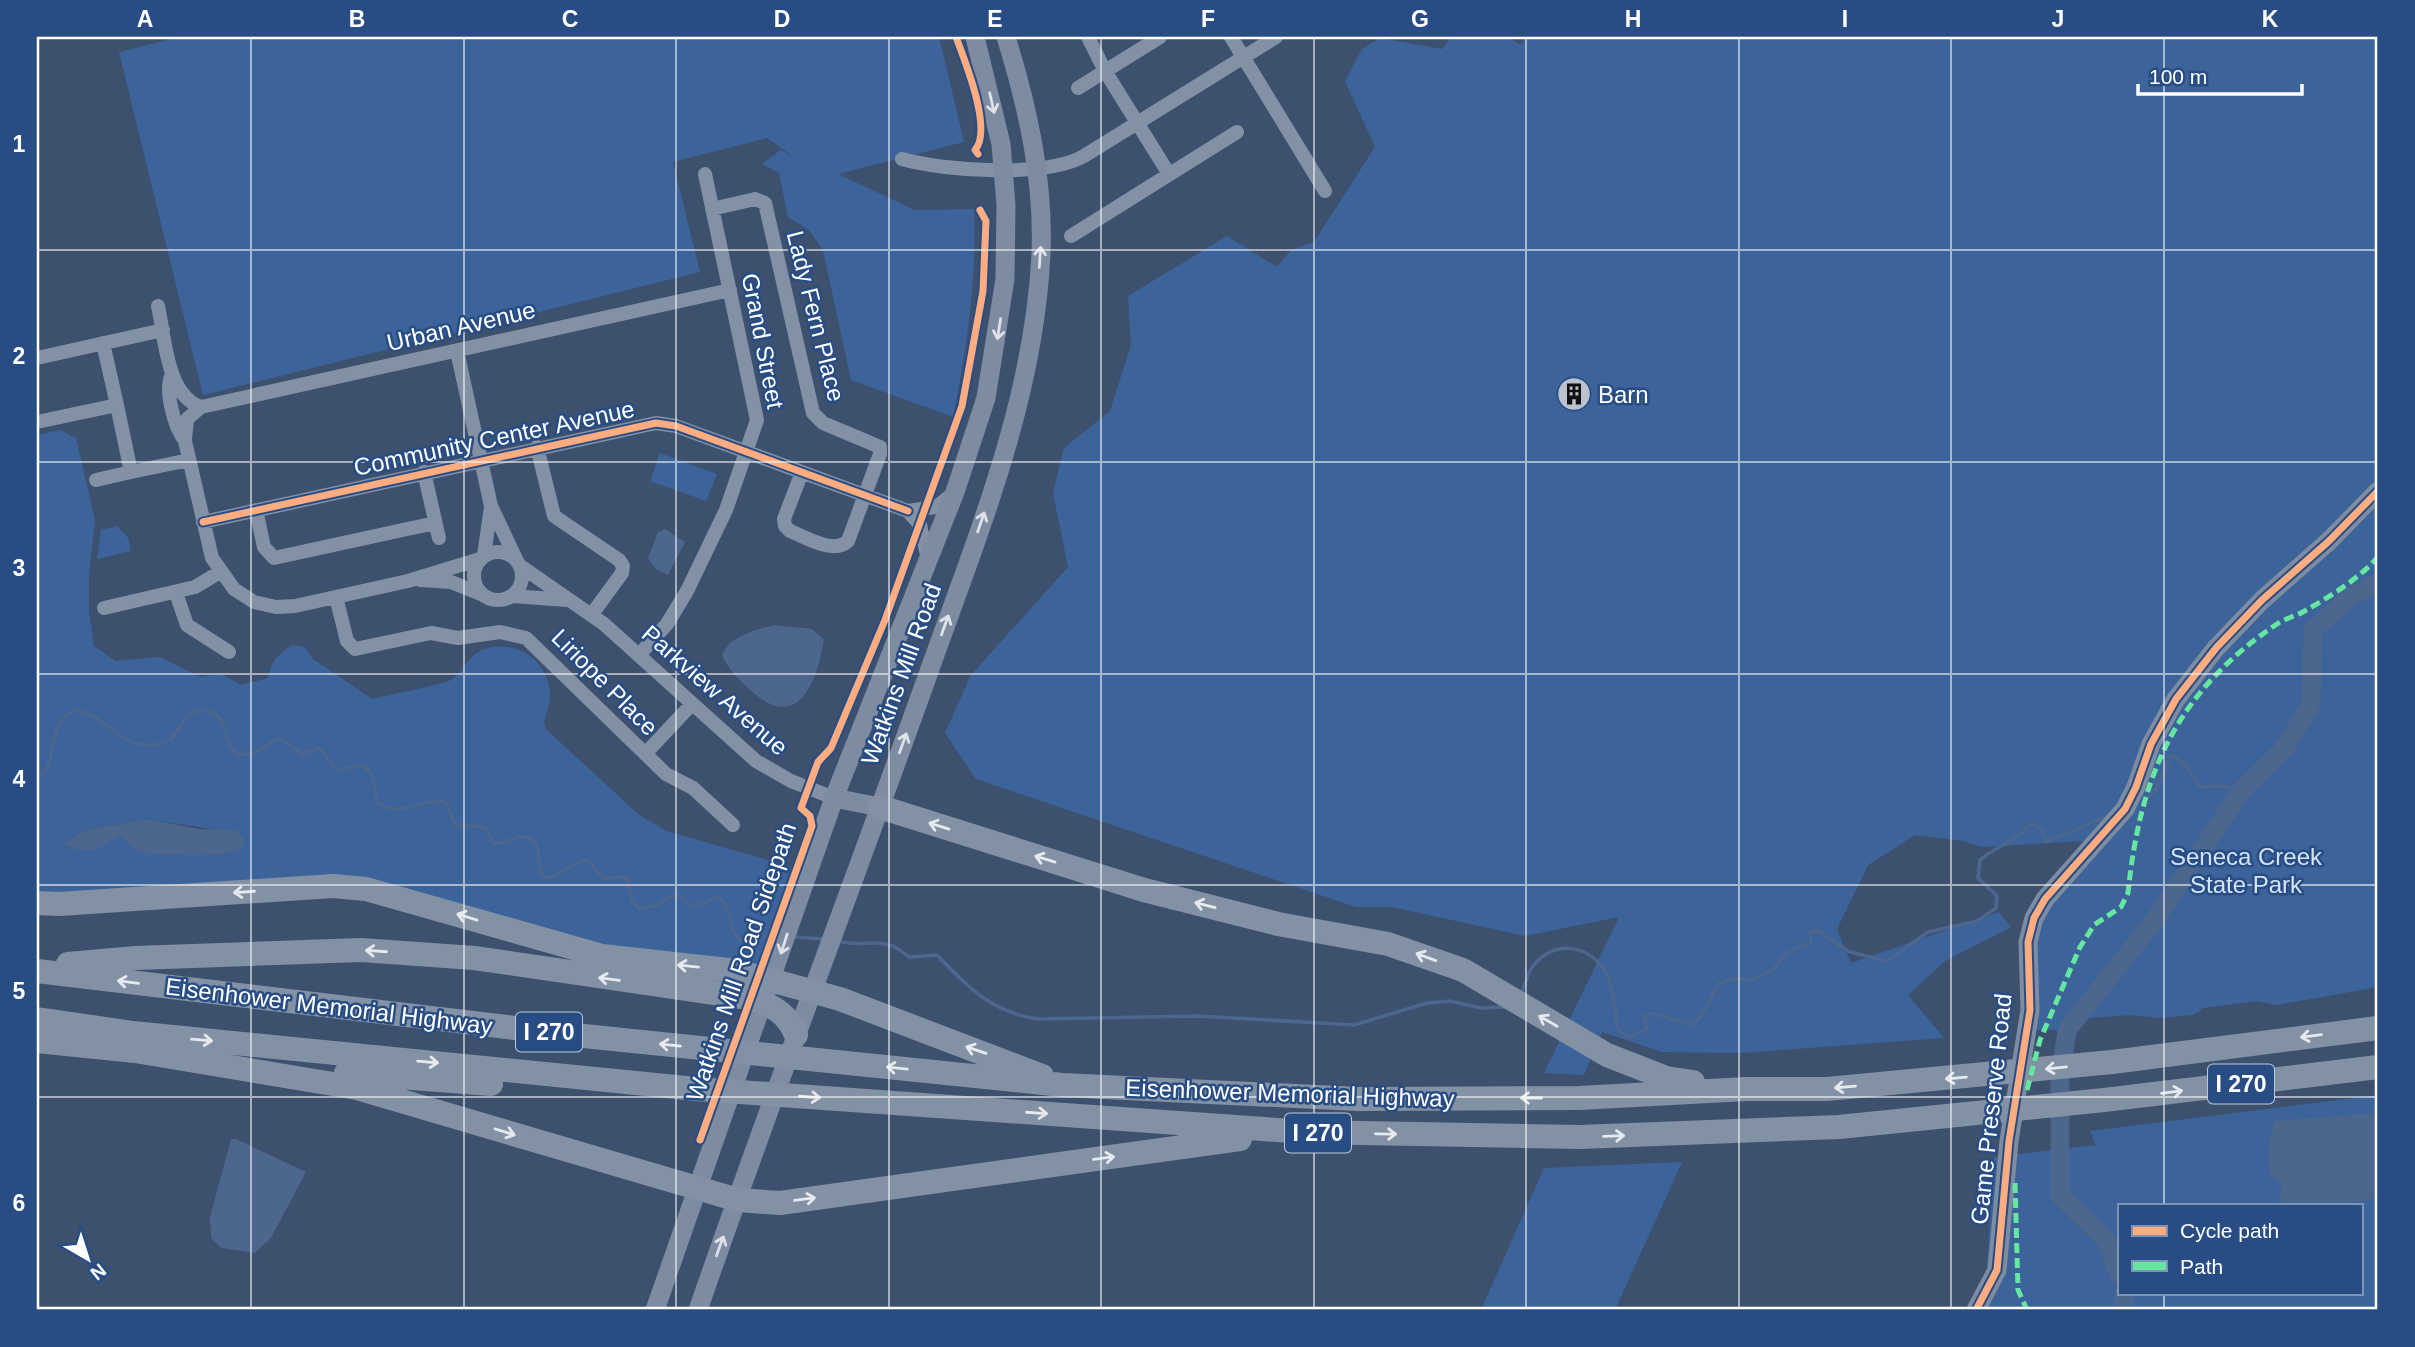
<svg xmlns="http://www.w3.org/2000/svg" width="2415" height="1347" viewBox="0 0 2415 1347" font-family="Helvetica,sans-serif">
	<rect width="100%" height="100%" fill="#3d516f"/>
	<path fill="#3c649a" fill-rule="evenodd" d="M180 37H939L964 142 838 174 915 210 974 209C977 280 967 347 953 417L851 380 823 250 809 230 788 217 779 173 762 164 781 150 794 157 767 138 673 162 700 272 203 395 119 52Z
		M1452 37H1509L1520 45 1527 37H2378V987L2276 1005 2256 1001 2203 1008 2193 1015 2159 1018 2131 1015 2076 1019 2067 1030H2034C2036 987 2029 930 2056 893 2070 874 2088 857 2103 840L1981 847 1964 841 1915 835 1868 865 1837 929 1851 963 1999 912 2011 927 1945 961 1908 995 1944 1038 1741 1053 1662 1052 1602 1032 1584 1075 1544 1073 1619 917 1525 936 1392 907H1356L976 779 945 733 971 675 1068 567 1053 493 1064 448 1110 411 1131 345 1128 296 1227 236 1277 267 1291 250 1314 242 1375 147 1345 81 1362 49 1380 38 1442 49Z
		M60 430 76 438 95 520 89 575V611L94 646 115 661 160 657 200 677 221 674 241 685 268 678C271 661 278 654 293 645L305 647 313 659 372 699C396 693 422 689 446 682 462 677 466 657 482 650 513 638 546 658 550 691 551 703 546 712 544 723L547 730 638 814 666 831 792 867 756 969 613 952 398 890 37 897V435ZM147 819 212 829 226 854H192L117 834 69 847 64 842 86 830Z
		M660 453 717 474 706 501 650 481Z
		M117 526 128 538 131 551 97 559 101 530Z
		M2378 1095V1310H1968L1986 1281 1994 1157 2096 1145 2090 1131ZM2119 1205H2361V1293H2119Z
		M1682 1162 1615 1310H1481L1544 1168Z"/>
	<path fill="#4c668d" d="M665 529 685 542 668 575 657 570 648 558 658 532Z
		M775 625 812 629 824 640C816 685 797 734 749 689 739 680 727 668 722 655 729 636 757 629 775 625Z
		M147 819 199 829 237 830 244 840V845C233 861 158 854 138 852L119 835 97 850H78L65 845 64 842 86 830Z
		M2378 1113V1198C2348 1203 2307 1214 2278 1201L2283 1185 2269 1173V1141L2274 1121Z
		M231 1139H236L306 1172 271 1238 255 1253 221 1248 211 1238 210 1217Z"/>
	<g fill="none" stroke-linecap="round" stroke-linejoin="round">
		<path stroke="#4c668d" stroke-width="3.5" d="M37 777C62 764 41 731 74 710 116 717 122 760 171 740 179 728 190 705 208 711 232 718 221 745 239 755L256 752 279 738 302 754 319 748 337 770C345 770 354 764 361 766 376 769 374 793 378 803 401 818 419 800 442 801L447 804 455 825 485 827 493 843C507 847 519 829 532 840 543 849 536 866 544 877 562 879 573 858 589 861L603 878 626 877 632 900 639 909 657 905 673 895 682 897 692 907 718 897C734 906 727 933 741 940 750 945 763 933 778 935
			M2148 797 2155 791 2171 755 2185 764 2200 787 2222 786 2242 790
			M793 937 823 939
			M837 941C868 949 882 933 909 957L937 955C967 987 993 1013 1038 1019L1199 1016 1354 1025 1427 1003 1450 1001 1481 1008 1504 1007
			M1520 994C1526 986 1526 977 1531 969 1551 938 1593 943 1608 977 1614 992 1615 1014 1618 1030L1629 1037 1648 1028 1644 1017 1651 1013 1691 1025 1700 1018 1719 983 1735 978 1750 980 1773 970 1786 953 1811 942 1810 932 1816 930 1850 952 1887 961 1928 932 1977 921 1996 908 1997 896 1978 878 1980 860C1996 846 2018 841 2030 824L2041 828 2047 842 2107 816"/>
		<path stroke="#4c668d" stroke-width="19" d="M2119 1274 2106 1240 2060 1195V1079L2067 1030 2154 921 2242 790 2284 749 2311 704 2313 630 2349 598 2378 582
			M2124 1293V1310"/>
		<path stroke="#8391a5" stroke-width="14" d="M1088 37 1105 71 1169 174
			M1231 37 1325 191
			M1078 88 1160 37
			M902 159C945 171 1045 178 1084 156L1276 37
			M712 209 755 199 765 203 813 413 823 423 880 447V454L848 541C834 555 806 537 790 531L785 526 784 519 802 472
			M1071 236 1237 132
			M158 306C165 337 166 395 201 407L730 290
			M103 343 117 405
			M457 351 491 506 516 559
			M37 358 163 330
			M172 374C164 389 174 427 185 441L212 558 234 589 254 602 276 607 295 606 408 581 480 559
			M37 422 117 405 131 472 189 460
			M185 439 187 419 201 407
			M537 447 554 516 619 560 623 566 622 573 592 614
			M424 472 439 538
			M96 480 131 472
			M256 510 264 547 274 558 435 523
			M203 522 656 423 676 426 908 511
			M474 576a24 24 0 1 1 48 0a24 24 0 1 1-48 0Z
			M484 555 491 507
			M928 559 920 525 908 511 936 507 954 493
			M519 565 604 624 756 761 791 781 834 798
			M420 580 451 582 481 594
			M176 593 187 625 229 652
			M512 596 567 600
			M336 597 347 641 355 649 431 633 458 638 500 632 526 638 666 774 693 788 733 825
			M104 608 195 587 220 572
			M639 655 667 624 687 591 726 510 757 420 705 174
			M645 754 692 704"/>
		<path stroke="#7e8ca1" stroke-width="19" d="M834 798 880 807
			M655 1310 834 798 955 492 986 398 1005 279 1006 205 1001 144 975 37
			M698 1310C771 1099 851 890 926 680 975 541 1034 403 1041 254 1044 180 1028 108 1006 37
			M1976 1310 1997 1270 2009 1141 2030 1010 2028 942 2034 918 2045 899 2125 809 2136 787 2151 744 2176 699 2216 648 2262 600 2329 541 2378 491"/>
		<path stroke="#8391a5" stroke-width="24" d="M880 807 1144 890 1278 924 1388 944 1463 970 1607 1055 1666 1078 1693 1082
			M37 903 59 904 333 886 366 889 602 956 737 971 840 999 1042 1076
			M68 964 136 958 361 950 474 958 749 998C771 1005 787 1012 796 1035
			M37 971 574 1035 1062 1085 1358 1099 1579 1098 1746 1089H1827L2112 1062 2378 1028
			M37 1019 133 1033 696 1089 1306 1132 1580 1137 1839 1127 2104 1100 2378 1067
			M37 1041 135 1051 357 1088 738 1200 780 1203 1240 1139
			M346 1073 491 1084"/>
		<path stroke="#66e7a1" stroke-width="5" stroke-dasharray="10 5" stroke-linecap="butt" d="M2027 1090 2040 1040 2080 947 2094 925 2121 907 2128 893C2140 775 2176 692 2277 624 2284 619 2293 617 2301 613 2326 599 2359 579 2378 557
			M2015 1183 2018 1290 2027 1310"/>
		<g stroke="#284d84" stroke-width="11">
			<path id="cycleway" d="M956 37C965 61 993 130 975 150L978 154
				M203 522 656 423 676 426 908 511
				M700 1140 812 826 810 816 801 808 818 762 831 748 885 620 962 406 983 291 986 221 980 210
				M1976 1310 1997 1270 2009 1141 2030 1010 2028 942 2034 918 2045 899 2125 809 2136 787 2151 744 2176 699 2216 648 2262 600 2329 541 2378 491"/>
		</g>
		<use href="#cycleway" stroke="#ffac80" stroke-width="7"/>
	</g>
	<defs><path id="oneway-shaft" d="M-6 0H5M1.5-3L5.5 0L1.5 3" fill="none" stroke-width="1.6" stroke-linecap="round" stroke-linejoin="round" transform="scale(1.75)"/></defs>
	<g stroke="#dfe2e8">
		<use href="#oneway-shaft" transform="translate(992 103) rotate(77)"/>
		<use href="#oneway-shaft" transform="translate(1040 257) rotate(-86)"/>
		<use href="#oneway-shaft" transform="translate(999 329) rotate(99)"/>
		<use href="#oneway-shaft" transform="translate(981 522) rotate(-71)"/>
		<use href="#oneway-shaft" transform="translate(945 625) rotate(-70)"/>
		<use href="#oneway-shaft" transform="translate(903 743) rotate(-70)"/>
		<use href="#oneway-shaft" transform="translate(784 944) rotate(108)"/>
		<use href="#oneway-shaft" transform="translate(720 1246) rotate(-70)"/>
	</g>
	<g stroke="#e6e9ed">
		<use href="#oneway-shaft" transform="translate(939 826) rotate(-163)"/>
		<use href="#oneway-shaft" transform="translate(1045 859) rotate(-163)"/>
		<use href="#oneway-shaft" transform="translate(244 892) rotate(176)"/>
		<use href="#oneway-shaft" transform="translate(1205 905) rotate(-166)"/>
		<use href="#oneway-shaft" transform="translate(467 917) rotate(-163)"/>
		<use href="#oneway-shaft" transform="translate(376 951) rotate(-176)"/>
		<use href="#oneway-shaft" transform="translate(1426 957) rotate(-160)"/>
		<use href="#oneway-shaft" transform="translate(688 966) rotate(-174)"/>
		<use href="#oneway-shaft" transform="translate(609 979) rotate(-172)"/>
		<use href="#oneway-shaft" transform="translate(128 982) rotate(-173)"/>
		<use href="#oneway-shaft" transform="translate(1548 1021) rotate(-150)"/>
		<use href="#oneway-shaft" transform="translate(2311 1036) rotate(173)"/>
		<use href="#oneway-shaft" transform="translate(202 1040) rotate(5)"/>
		<use href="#oneway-shaft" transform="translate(670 1045) rotate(-174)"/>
		<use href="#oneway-shaft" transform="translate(976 1050) rotate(-161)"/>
		<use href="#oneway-shaft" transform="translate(428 1062) rotate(5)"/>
		<use href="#oneway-shaft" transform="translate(897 1068) rotate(-174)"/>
		<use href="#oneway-shaft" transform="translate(2056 1068) rotate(174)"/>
		<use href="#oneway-shaft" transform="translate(1956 1078) rotate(175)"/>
		<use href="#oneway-shaft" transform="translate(1845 1087) rotate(175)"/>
		<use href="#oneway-shaft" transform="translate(2172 1092) rotate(-7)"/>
		<use href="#oneway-shaft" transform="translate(810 1097) rotate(4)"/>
		<use href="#oneway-shaft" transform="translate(1531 1098) rotate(180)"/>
		<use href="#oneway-shaft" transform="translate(1037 1113) rotate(4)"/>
		<use href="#oneway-shaft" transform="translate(505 1132) rotate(17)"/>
		<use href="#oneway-shaft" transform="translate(1386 1134) rotate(1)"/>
		<use href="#oneway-shaft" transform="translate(1614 1136) rotate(-2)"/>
		<use href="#oneway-shaft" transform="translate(1104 1158) rotate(-8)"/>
		<use href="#oneway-shaft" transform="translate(805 1199) rotate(-8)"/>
	</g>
	<path fill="none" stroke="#fff" stroke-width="2" stroke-opacity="0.55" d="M251 37V1310M464 37V1310M676 37V1310M889 37V1310M1101 37V1310M1314 37V1310M1526 37V1310M1739 37V1310M1951 37V1310M2164 37V1205M37 250H2378M37 462H2378M37 674H2378M37 885H2378M37 1097H2378M2164 1293V1310"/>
	<defs>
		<g id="building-disc" transform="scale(1.75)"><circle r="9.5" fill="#bbc2cd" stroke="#284d84"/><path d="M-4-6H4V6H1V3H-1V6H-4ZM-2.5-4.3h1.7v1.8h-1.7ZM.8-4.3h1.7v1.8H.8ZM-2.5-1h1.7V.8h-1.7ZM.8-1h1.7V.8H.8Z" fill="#111"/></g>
	</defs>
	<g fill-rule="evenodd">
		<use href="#building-disc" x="1574" y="394"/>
	</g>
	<g text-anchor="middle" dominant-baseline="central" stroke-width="5" stroke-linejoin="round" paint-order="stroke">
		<g fill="#284d84" stroke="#becada" stroke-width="2">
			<rect x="516" y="1012.5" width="66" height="39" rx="5"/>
			<rect x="2208" y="1064.5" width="66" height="39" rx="5"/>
			<rect x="1285" y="1113.5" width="66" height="39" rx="5"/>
		</g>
		<g font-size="23" font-weight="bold" fill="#fff">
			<text x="549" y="1032">I 270</text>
			<text x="2241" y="1084">I 270</text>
			<text x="1318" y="1133">I 270</text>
		</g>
		<g font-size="24" fill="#fff" stroke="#284d84">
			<text transform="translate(816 316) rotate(76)">Lady Fern Place</text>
			<text transform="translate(461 326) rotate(-13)">Urban Avenue</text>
			<text transform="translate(763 341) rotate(79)">Grand Street</text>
			<text transform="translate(494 438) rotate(-12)">Community Center Avenue</text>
			<text transform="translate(901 674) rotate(-70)">Watkins Mill Road</text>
			<text transform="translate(605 682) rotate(45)">Liriope Place</text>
			<text transform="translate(715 690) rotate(41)">Parkview Avenue</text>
			<text transform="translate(741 962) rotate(-71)">Watkins Mill Road Sidepath</text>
			<text transform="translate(329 1006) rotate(7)">Eisenhower Memorial Highway</text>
			<text transform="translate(1290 1093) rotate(2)">Eisenhower Memorial Highway</text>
			<text transform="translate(1991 1109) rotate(-84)">Game Preserve Road</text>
		</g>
		<g font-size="24" fill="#fff" stroke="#284d84" text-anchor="start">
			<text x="1598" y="394">Barn</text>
		</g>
		<g font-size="24" fill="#d5e3f6" stroke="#284d84">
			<text x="2246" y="856">Seneca Creek<tspan x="2246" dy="28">State Park</tspan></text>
		</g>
	</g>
	<rect width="2415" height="1347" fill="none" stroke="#284d84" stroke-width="77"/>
	<rect x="2118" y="1204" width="245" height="91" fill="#284d84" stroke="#7e94b5" stroke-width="2"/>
	<rect x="2132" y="1226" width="35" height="10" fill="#ffac80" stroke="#7e94b5" stroke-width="2"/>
	<text x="2180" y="1238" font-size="21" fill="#ffffff">Cycle path</text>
	<rect x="2132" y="1261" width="35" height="10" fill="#66e7a1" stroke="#7e94b5" stroke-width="2"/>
	<text x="2180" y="1274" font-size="21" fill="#ffffff">Path</text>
	<g transform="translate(88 1259) rotate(141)" stroke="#284d84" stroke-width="5" paint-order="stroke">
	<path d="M0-5L12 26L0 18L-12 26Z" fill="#ffffff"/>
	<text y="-10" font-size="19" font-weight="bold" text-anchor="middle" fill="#ffffff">N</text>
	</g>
	<path d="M2138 84v10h164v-10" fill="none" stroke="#ffffff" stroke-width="3.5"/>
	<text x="2149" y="84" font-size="21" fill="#ffffff" stroke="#284d84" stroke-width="5" paint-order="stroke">100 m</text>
	<rect x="38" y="38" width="2338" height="1270" fill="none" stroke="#fff" stroke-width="2.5"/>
	<g font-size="23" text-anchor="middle" font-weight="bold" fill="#fff">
		<text x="145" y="27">A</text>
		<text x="357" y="27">B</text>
		<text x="570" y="27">C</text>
		<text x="782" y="27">D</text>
		<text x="995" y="27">E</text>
		<text x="1208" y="27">F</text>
		<text x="1420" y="27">G</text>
		<text x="1633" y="27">H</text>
		<text x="1845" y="27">I</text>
		<text x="2058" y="27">J</text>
		<text x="2270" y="27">K</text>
		<text x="19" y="152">1</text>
		<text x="19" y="364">2</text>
		<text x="19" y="576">3</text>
		<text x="19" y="787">4</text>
		<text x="19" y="999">5</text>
		<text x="19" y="1211">6</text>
	</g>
</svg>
